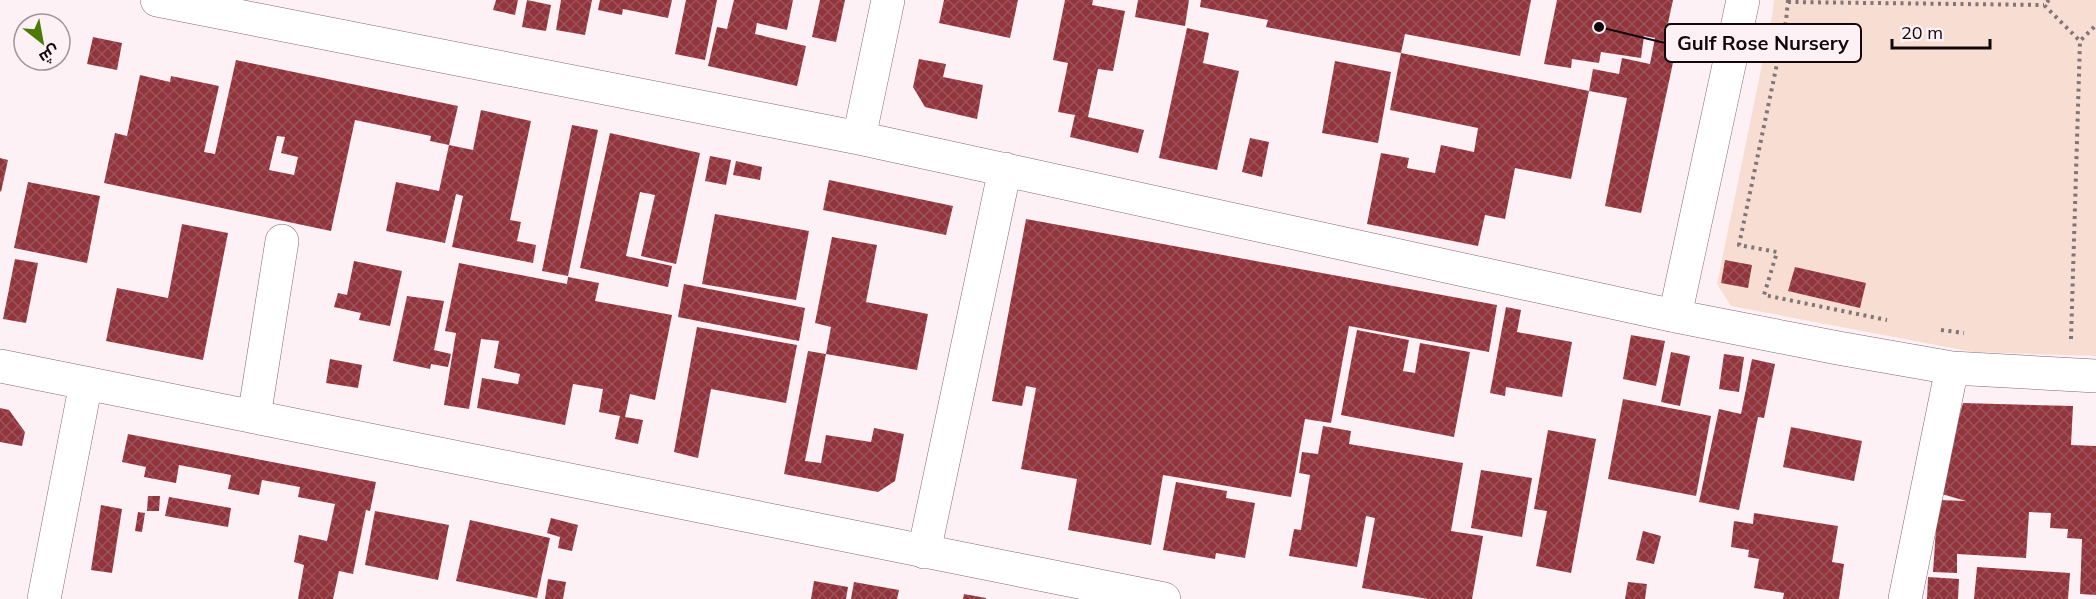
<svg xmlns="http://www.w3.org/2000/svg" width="2096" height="599" viewBox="0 0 2096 599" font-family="Mulish,Cairo,sans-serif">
	<defs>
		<pattern id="building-cross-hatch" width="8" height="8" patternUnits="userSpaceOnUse" patternTransform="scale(1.5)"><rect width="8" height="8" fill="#92343c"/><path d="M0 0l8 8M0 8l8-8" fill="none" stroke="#9c545a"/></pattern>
	</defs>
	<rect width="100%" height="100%" fill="#fef1f6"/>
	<path fill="#f8ded2" d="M1774 0H2096V356L1973 352 1731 306 1717 284 1773 11Z"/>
	<path fill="url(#building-cross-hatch)" fill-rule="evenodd" d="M496 0H518L515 15 493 10Z
		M527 0 551 5 546 31 522 27Z
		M561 0H592L585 35 556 30Z
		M600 0H672L668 18 623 9 622 15 598 10Z
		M686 0H717L705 60 675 54Z
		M734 0H793L787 30 757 23 755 34 806 46 797 86 708 66 717 27 727 29Z
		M820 0H845L836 42 812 37Z
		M944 0H1018L1010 38 939 23Z
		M1065 0H1093L1092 5 1125 11 1113 71 1098 69 1088 117 1144 130 1138 153 1070 137 1075 115 1058 112 1068 63 1053 60Z
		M1138 0H1189L1185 26 1135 17Z
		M1201 0H1531L1520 56 1405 34 1401 53 1266 27 1268 20 1200 7Z
		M1557 0H1673L1668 23 1681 25 1641 213 1605 206 1627 98 1589 91 1571 179 1515 168 1505 219 1485 215 1478 246 1367 224 1381 153 1409 158 1407 168 1435 173 1441 145 1474 152 1478 128 1390 110 1401 53 1589 91 1593 69 1619 74 1622 58 1650 64 1655 38 1644 36 1641 58 1601 52 1599 63 1572 59 1571 68 1544 64Z
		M1187 28 1209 33 1203 63 1239 71 1217 170 1159 158Z
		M93 37 122 43 117 70 87 64Z
		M919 59 946 64 943 77 983 85 977 119 925 107 913 87Z
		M236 60 458 106 449 145 473 150 481 110 531 121 510 220 521 222 517 241 536 245 533 263 452 247 463 196 456 194 445 243 386 231 396 182 439 191 449 145 430 141 431 136 355 120 331 231 104 183 115 133 127 136 140 75 170 82 171 76 219 86 204 152 215 154ZM277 136 285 137 281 153 298 157 294 175 269 170Z
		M1335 61 1391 72 1378 143 1322 133Z
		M572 125 598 130 568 276 542 271Z
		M610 133 700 153 676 264 641 256 655 195 640 192 626 256 672 266 668 287 580 268Z
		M1250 138 1269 142 1262 177 1242 172Z
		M710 156 731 160 726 185 705 181Z
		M0 158 8 160 1 192 0 191Z
		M736 161 762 167 760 180 733 175Z
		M829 180 953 206 946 235 823 210Z
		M28 182 100 196 87 263 14 248Z
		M715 214 809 231 796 300 702 284Z
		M1026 219 1497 305 1489 352 1349 326 1331 423 1305 419 1291 497 1163 475 1151 545 1068 530 1077 479 1021 469 1036 388 1026 386 1022 406 992 401Z
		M182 224 228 233 203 360 106 341 117 288 168 298Z
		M832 237 877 245 866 302 928 314 917 370 826 354 831 327 815 323Z
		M15 259 38 263 26 323 3 319Z
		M1725 260 1752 265 1748 288 1721 283Z
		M354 261 402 271 390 326 359 320 361 313 334 307 338 293 347 295Z
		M459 263 567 284 568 277 599 283 595 301 672 315 655 400 630 394 625 417 643 420 638 444 615 439 620 416 599 412 603 389 573 384 565 425 477 408 482 378 518 384 520 374 494 368 499 341 481 339 469 409 444 405 456 333 445 331Z
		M1795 267 1866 283 1860 308 1788 291Z
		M684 284 805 308 799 341 678 317Z
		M407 296 444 301 434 350 451 354 448 367 431 364 430 369 393 361Z
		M1506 307 1521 310 1517 332 1572 342 1562 397 1506 387 1505 396 1490 393Z
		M697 327 797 345 786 403 711 389 698 458 674 452Z
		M1357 330 1409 340 1403 371 1415 373 1420 343 1470 352 1454 437 1341 415Z
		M1631 335 1665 341 1656 386 1623 379Z
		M808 351 826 354 805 461 821 463 826 435 871 442 874 428 904 434 895 481 878 492 784 474Z
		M1671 352 1690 356 1680 406 1661 402Z
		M1724 354 1744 357 1739 392 1719 389Z
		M330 359 362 365 358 388 326 383Z
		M1752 359 1775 364 1764 418 1758 417 1739 510 1699 502 1719 409 1741 414Z
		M1623 399 1711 416 1696 496 1608 479Z
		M1963 403 2073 406 2071 445 2096 446V595L2080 594 2082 539 2067 538 2068 529 2050 528 2051 513 2029 512 2026 558 1957 554V573L1933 572 1938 500 1966 501 1938 493Z
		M0 408 9 410 25 432 22 446 0 442Z
		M1323 426 1351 431 1349 444 1463 463 1451 531 1483 536 1472 599H1428L1362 588 1375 518 1366 516 1357 567 1289 556 1294 529 1301 530 1310 475 1299 473 1302 452 1318 454Z
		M1791 427 1862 441 1854 481 1783 467Z
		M1548 430 1596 439 1571 573 1536 566 1547 511 1534 509Z
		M128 434 376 482 370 511 366 510 353 574 339 571 333 599H298L304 565 294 562 299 535 327 541 335 504 298 497 300 487 262 480 259 495 228 489 231 475 179 465 176 483 144 477 146 467 122 462Z
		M1481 470 1532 478 1522 537 1471 528Z
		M1176 482 1227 491 1226 498 1255 503 1245 558 1216 553 1215 559 1163 550Z
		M148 496H160L159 511H147Z
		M169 497 231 508 228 527 165 516Z
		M101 505 122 509 112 573 91 570Z
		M375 511 449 525 438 580 365 565Z
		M138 512 145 513 142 532 135 531Z
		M1754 513 1838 526 1832 562 1844 564 1839 599H1783L1784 593 1754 588 1759 559 1748 557 1749 550 1731 547 1734 521 1753 524Z
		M551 518 578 525 572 551 558 548 560 537 547 533Z
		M470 520 550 538 537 598 456 581Z
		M1643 531 1661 536 1654 564 1636 560Z
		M1977 567 2070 573 2068 599H1974Z
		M1928 577 1959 579 1958 599H1927Z
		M548 579 566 582 563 599H545Z
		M814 581 848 587 846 599H811Z
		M854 582 899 590 897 599H851Z
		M1628 582 1647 584 1645 599H1625Z
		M964 594 986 598V599H963Z"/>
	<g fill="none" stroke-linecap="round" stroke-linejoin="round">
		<g stroke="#826672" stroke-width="34">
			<path id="minor" d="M157 0 859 138 1675 316 1838 348 1952 368 2096 376
				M859 138 888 0
				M1675 316 1743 0
				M0 366 1164 599
				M254 417 282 241
				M924 552 1005 169
				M44 599 86 383
				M1905 599 1952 368"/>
		</g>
		<path stroke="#807579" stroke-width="4" stroke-dasharray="3 4.5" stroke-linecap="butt" d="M1788 0 1786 21 1739 245 1777 252 1764 295 1887 320
			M2049 0 2044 5 2080 41 2096 25
			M1788 2 2044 5
			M1941 330 1964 333
			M2071 339 2080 41"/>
		<use href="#minor" stroke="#fff" stroke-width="33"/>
	</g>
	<path fill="none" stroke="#12080c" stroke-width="2" d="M1599 27L1665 43"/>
	<circle fill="#12080c" stroke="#fef1f6" stroke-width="2" cx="1599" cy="27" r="6"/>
	<rect fill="#fef1f6" stroke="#12080c" stroke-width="2" x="1665" y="24" width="196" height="38" rx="6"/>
	<g font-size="20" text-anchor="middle" font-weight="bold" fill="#12080c">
		<text x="1763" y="50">Gulf Rose Nursery</text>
	</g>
	<g transform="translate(42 42) rotate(149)"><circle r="28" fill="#fef1f6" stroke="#a09498" stroke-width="1.5"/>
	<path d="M0-4.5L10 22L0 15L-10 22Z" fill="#4a7b07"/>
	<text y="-9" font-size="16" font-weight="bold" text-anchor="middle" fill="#12080c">ش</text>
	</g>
	<path d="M1892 39v9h98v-9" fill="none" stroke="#12080c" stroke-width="3"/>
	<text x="1901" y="39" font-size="18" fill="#12080c" stroke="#fef1f6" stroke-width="4.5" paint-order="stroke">20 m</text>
</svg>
